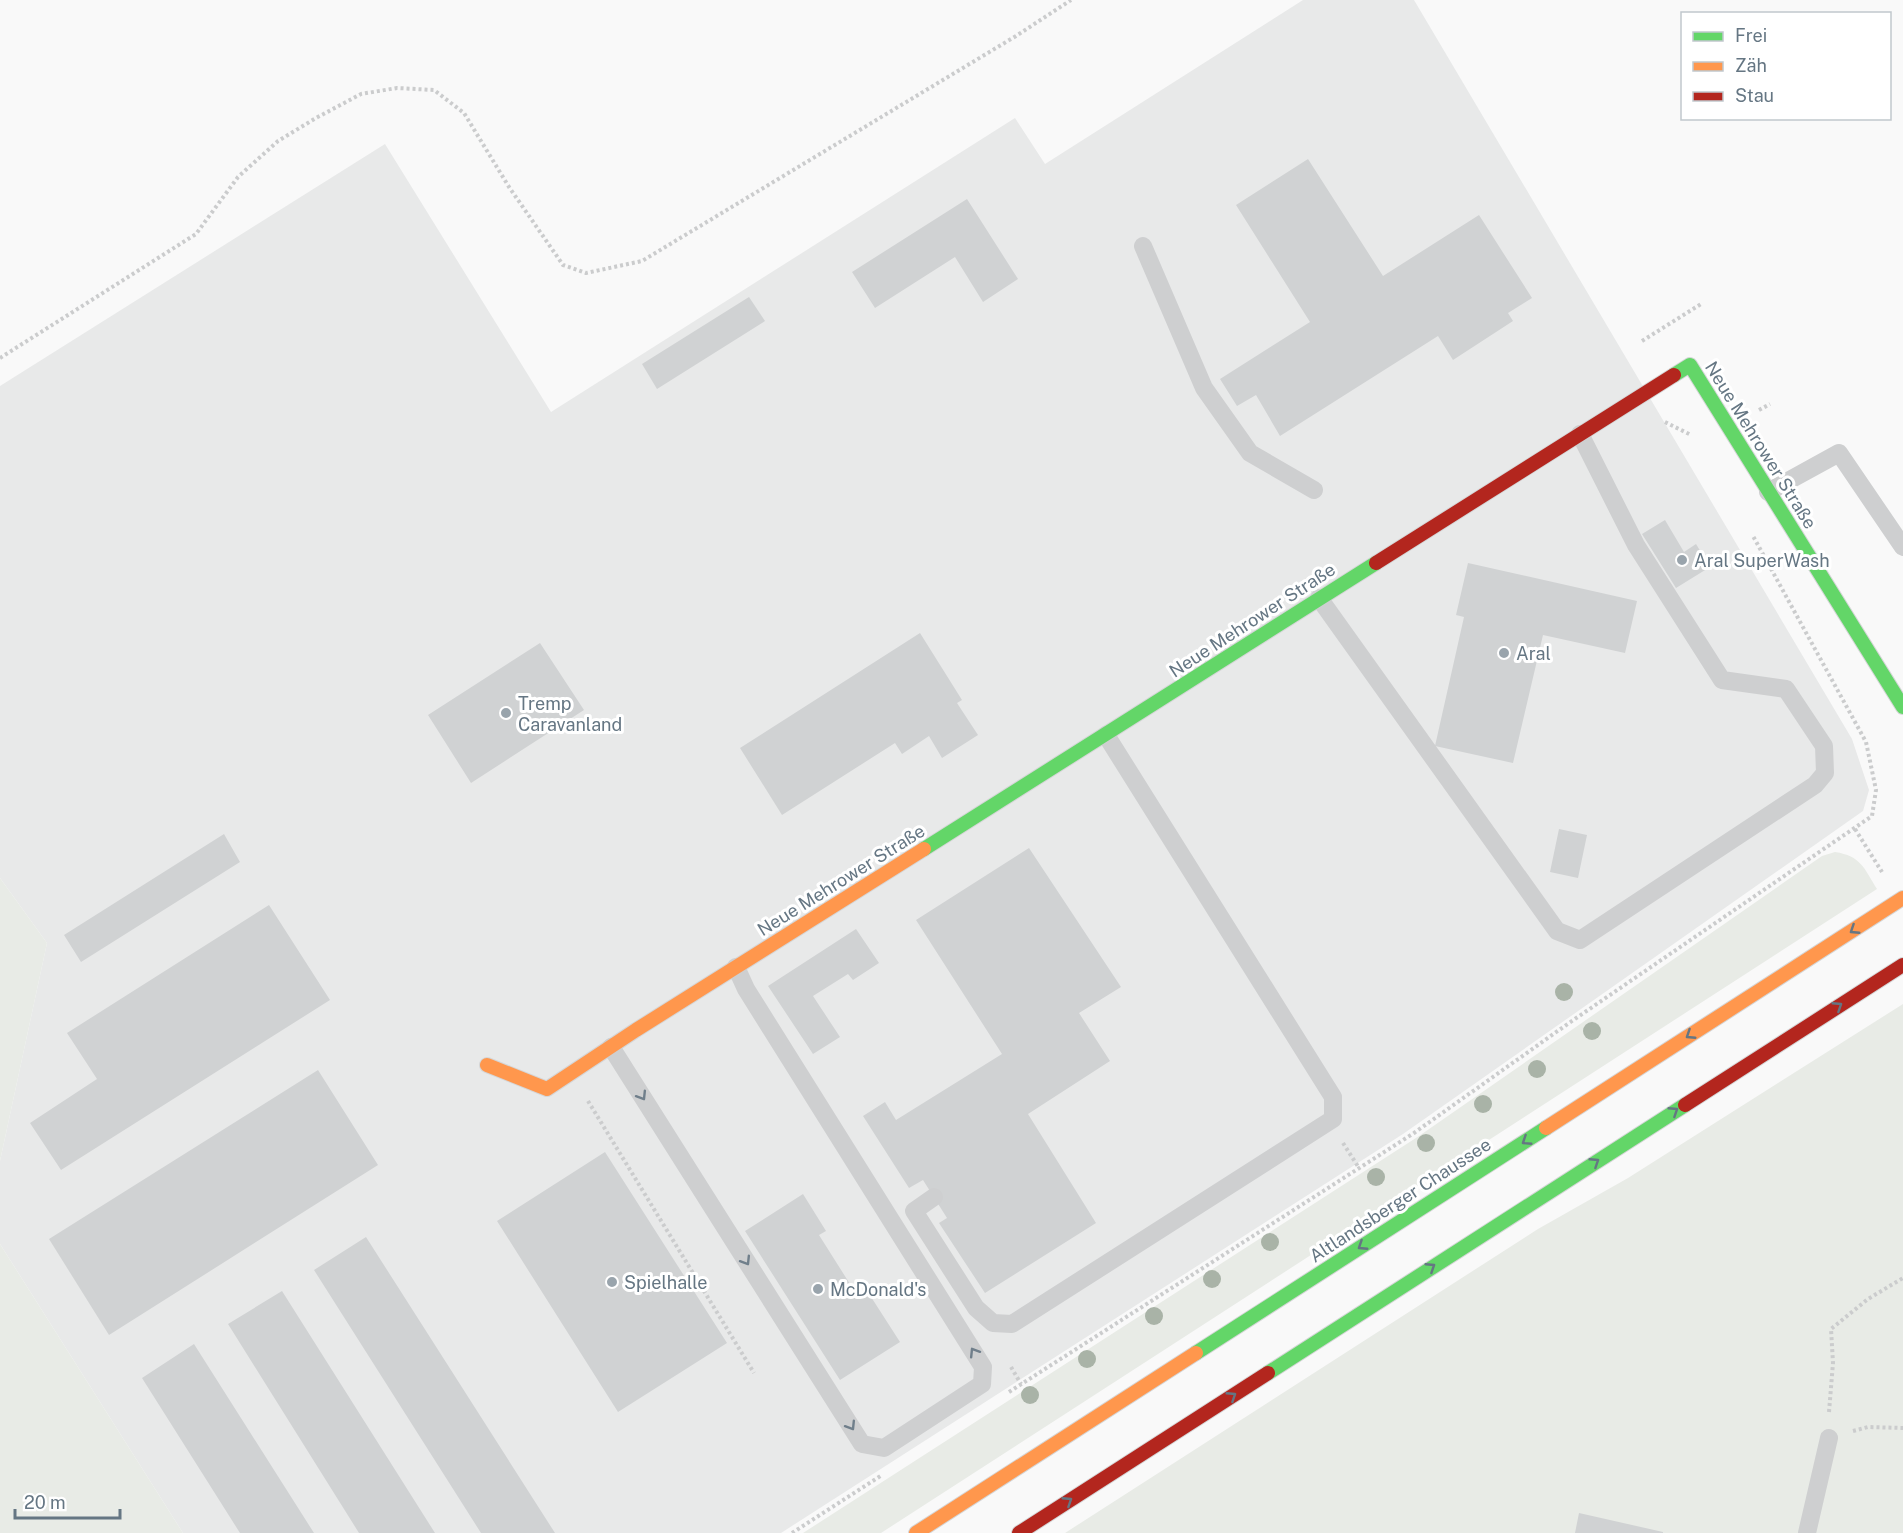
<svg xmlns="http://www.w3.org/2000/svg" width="1903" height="1533" viewBox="0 0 1903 1533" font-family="'Public Sans',sans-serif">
	<rect width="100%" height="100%" fill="#f9f9f9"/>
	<path fill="#e8e9e9" d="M1303 0H1414L1852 739 1869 790 1863 811 1403 1134 781 1533H183L0 1244V1161L47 943 0 878V386L385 144 551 412 1015 118 1045 164Z"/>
	<path fill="#e8ebe6" d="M1835 852C1861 856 1864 868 1877 889L881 1533H803L1419 1136 1822 856Z
		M0 878 47 943 0 1161Z
		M1903 1004V1533H1065L1538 1229 1628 1178Z
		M0 1244 183 1533H0Z"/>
	<path fill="#d0d2d3" d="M1308 159 1383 276 1479 215 1532 298 1508 313 1513 321 1453 360 1438 336 1280 436 1256 395 1237 406 1220 379 1310 322 1236 205Z
		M967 199 1018 279 983 302 955 257 875 308 852 272Z
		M749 297 765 321 657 389 642 364Z
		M1665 520 1684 552 1696 544 1710 567 1676 588 1642 534Z
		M1468 563 1637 601 1625 653 1543 635 1513 763 1435 746 1464 617 1456 615Z
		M920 633 962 700 957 703 978 735 942 758 929 736 902 754 895 743 782 815 740 748Z
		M540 643 584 710 471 783 428 715Z
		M1559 829 1587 835 1578 878 1550 872Z
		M224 834 240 862 81 962 64 935Z
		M1029 848 1121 987 1079 1013 1110 1061 1028 1114 1096 1223 985 1293 939 1223 947 1218 923 1180 909 1188 863 1116 885 1102 896 1120 1002 1054 916 920Z
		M269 905 330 1000 61 1170 30 1123 97 1079 67 1033Z
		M856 929 879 963 853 980 848 974 813 996 840 1037 813 1054 768 986Z
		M318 1070 378 1165 109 1335 49 1239Z
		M605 1152 727 1343 618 1412 497 1221Z
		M803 1194 826 1231 819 1235 855 1292 864 1286 900 1342 840 1380 745 1231Z
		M366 1237 555 1533H481L314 1270Z
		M282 1291 435 1533H359L228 1324Z
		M194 1344 314 1533H240L142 1378Z
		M1579 1513 1663 1532V1533H1575Z"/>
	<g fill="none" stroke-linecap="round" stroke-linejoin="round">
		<g stroke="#d5d6d7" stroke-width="16">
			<path id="fast" d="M1674 375 1690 365 1903 707
				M924 849 1376 563
				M1196 1353 1546 1128
				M1268 1373 1685 1105"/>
		</g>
		<g stroke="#d5d6d7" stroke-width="16">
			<path id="slow" d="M487 1065 547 1089 636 1030 924 849
				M1546 1128 1903 898
				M916 1533 1196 1353"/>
		</g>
		<g stroke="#d5d6d7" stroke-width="16">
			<path id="jam" d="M1376 563 1674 375
				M1685 1105 1903 965
				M1019 1533 1268 1373"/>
		</g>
		<path stroke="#cbcccd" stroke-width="4" stroke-dasharray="3 3" stroke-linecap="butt" d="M1642 341 1701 304
			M0 358 196 234 238 177 278 141 316 118 361 94 397 88 434 90 464 113 509 187 563 265 586 273 642 261 1016 36 1071 0
			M1759 410 1770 404
			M1665 422 1691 435
			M1855 829 1882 872
			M588 1101 754 1373
			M1343 1143 1359 1168
			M1011 1367 1021 1384
			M1009 1392 1414 1133 1569 1023 1872 816 1876 790 1866 742 1753 536
			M1829 1412 1833 1363 1831 1329 1868 1299 1903 1278
			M1853 1431 1868 1427 1903 1428
			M792 1533 882 1475"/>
		<path stroke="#cecfd0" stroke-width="18" d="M1143 246 1204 388 1250 453 1314 490
			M1768 492 1839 453 1903 547
			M1319 598 1557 931 1580 940 1815 785 1825 773 1824 746 1786 689 1722 680 1636 545 1580 434
			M611 1047 862 1444 884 1448 982 1384 983 1367 746 989 736 967
			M934 1197 914 1211 976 1308 993 1323 1012 1324 1333 1119V1097L1106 735
			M1807 1533 1829 1438"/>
		<use href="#fast" stroke="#63d668" stroke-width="14"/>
		<use href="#slow" stroke="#ff974d" stroke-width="14"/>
		<use href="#jam" stroke="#b3261e" stroke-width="14"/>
	</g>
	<g fill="#a9b3a7">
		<circle cx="1564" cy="992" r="9"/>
		<circle cx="1592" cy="1031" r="9"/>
		<circle cx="1537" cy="1069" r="9"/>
		<circle cx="1483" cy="1104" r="9"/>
		<circle cx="1426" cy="1143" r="9"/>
		<circle cx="1376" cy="1177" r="9"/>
		<circle cx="1270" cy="1242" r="9"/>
		<circle cx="1212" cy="1279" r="9"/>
		<circle cx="1154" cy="1316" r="9"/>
		<circle cx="1087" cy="1359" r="9"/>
		<circle cx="1030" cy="1395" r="9"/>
	</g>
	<defs><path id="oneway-chevron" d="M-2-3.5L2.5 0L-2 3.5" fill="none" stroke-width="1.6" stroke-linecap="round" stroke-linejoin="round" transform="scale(1.5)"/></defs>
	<g stroke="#657683">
		<use href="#oneway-chevron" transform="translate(1854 930) rotate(147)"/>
		<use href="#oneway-chevron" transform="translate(1838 1006) rotate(-33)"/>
		<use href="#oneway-chevron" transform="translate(1690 1035) rotate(147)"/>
		<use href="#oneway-chevron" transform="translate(1674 1111) rotate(-33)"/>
		<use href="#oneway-chevron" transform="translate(1526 1141) rotate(147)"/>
		<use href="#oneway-chevron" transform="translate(1595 1162) rotate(-33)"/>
		<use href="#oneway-chevron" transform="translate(1362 1246) rotate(147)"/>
		<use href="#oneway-chevron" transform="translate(1431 1267) rotate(-33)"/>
		<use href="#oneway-chevron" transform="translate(1232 1396) rotate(-33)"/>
		<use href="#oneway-chevron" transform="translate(1068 1501) rotate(-33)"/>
	</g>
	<g stroke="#707f8b">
		<use href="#oneway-chevron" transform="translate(642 1096) rotate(58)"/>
		<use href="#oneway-chevron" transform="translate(746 1261) rotate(58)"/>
		<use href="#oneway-chevron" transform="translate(974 1352) rotate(-122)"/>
		<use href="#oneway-chevron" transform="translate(851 1426) rotate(58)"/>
	</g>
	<g fill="#99a4ac" stroke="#fff" stroke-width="2">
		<circle cx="1682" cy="560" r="6"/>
		<circle cx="1504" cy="653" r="6"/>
		<circle cx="506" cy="713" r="6"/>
		<circle cx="612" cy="1282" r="6"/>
		<circle cx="818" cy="1289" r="6"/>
	</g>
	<g text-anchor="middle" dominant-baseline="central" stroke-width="6" stroke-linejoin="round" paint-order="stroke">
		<g font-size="18" fill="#657683" stroke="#fff">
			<text transform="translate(1761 445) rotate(58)">Neue Mehrower Straße</text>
			<text transform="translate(1252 620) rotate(-33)">Neue Mehrower Straße</text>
			<text transform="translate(841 880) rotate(-32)">Neue Mehrower Straße</text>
			<text transform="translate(1400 1200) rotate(-33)">Altlandsberger Chaussee</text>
		</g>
		<g font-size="18" fill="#657683" stroke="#fff" text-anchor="start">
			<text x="1694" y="560">Aral SuperWash</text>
			<text x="1516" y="653">Aral</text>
			<text x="518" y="703">Tremp<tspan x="518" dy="21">Caravanland</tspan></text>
			<text x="624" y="1282">Spielhalle</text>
			<text x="830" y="1289">McDonald's</text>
		</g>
	</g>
	<rect x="1681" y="12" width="210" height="108" fill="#ffffff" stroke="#c1c8cd" stroke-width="1.5"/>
	<rect x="1693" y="32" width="30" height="9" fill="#63d668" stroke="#c1c8cd" stroke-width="1.5"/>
	<text x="1735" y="42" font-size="18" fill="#657683">Frei</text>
	<rect x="1693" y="62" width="30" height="9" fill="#ff974d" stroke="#c1c8cd" stroke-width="1.5"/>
	<text x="1735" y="72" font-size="18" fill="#657683">Zäh</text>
	<rect x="1693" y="92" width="30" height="9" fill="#b3261e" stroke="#c1c8cd" stroke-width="1.5"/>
	<text x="1735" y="102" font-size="18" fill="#657683">Stau</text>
	<path d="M15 1509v9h105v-9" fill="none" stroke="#657683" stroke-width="3"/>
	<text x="24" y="1509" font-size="18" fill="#657683" stroke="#ffffff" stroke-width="4.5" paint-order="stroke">20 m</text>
</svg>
